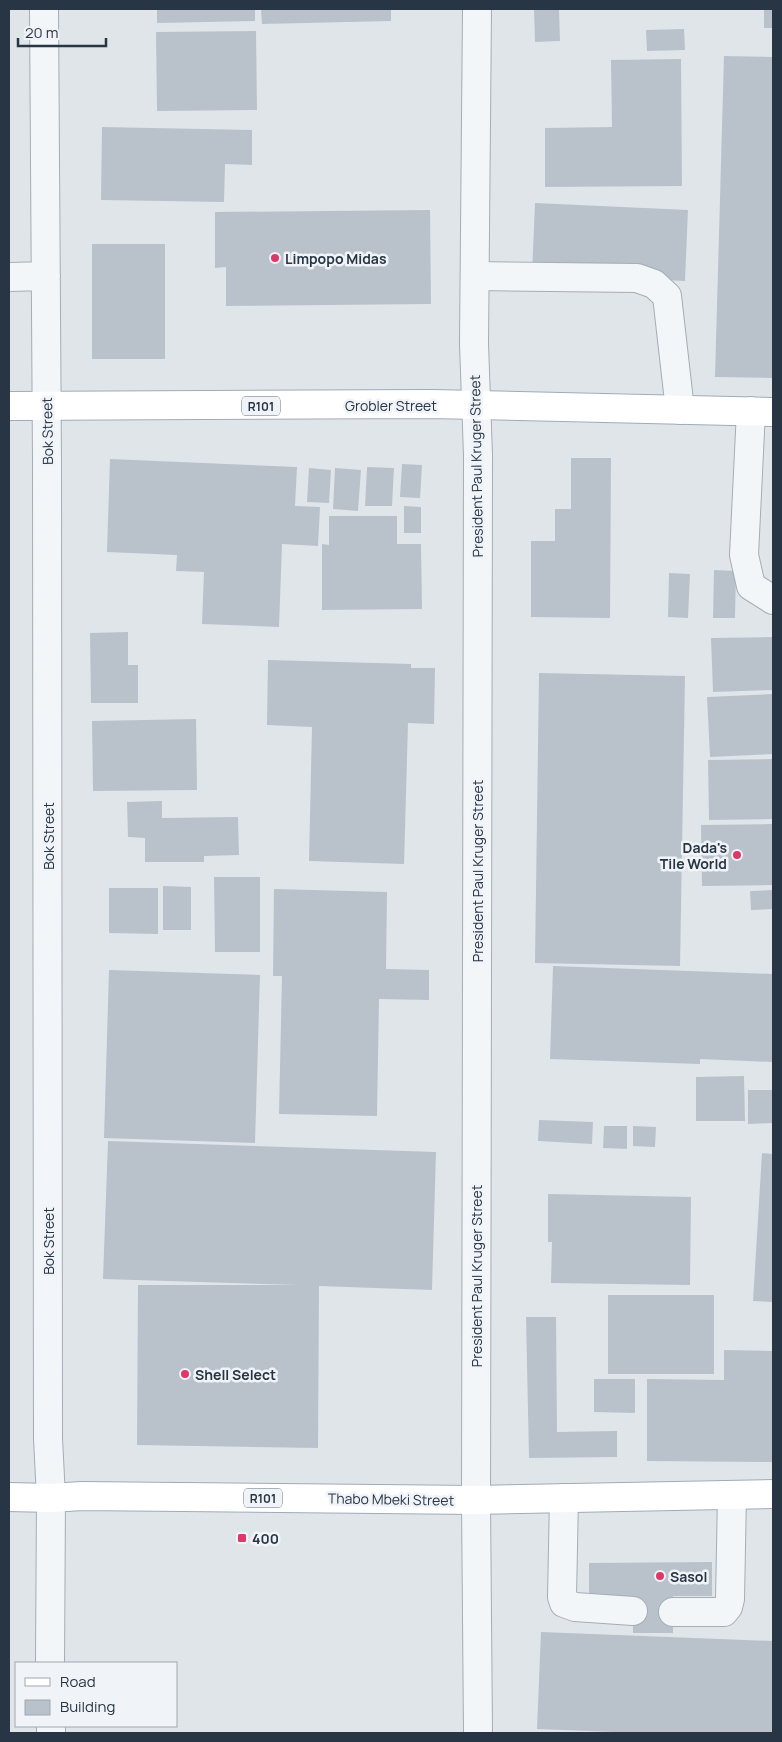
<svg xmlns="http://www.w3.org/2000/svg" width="782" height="1742" viewBox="0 0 782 1742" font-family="Manrope,sans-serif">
	<rect width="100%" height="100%" fill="#e0e5ea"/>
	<path fill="#b9c2cb" d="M157 9H255V21L157 23Z
		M261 9H391V21L262 24Z
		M534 9H559L560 41 535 42Z
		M764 9H773V28H764Z
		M684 29 685 50 647 51 646 30Z
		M256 31 257 110 157 111 156 32Z
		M724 56 773 57V378L715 377Z
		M681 59 682 186 545 187V128L612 127 611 60Z
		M102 127 252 130V165L225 164 224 202 101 200Z
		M535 203 688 210 685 281 532 274Z
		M430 210 431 304 226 306V267L215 268V212Z
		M92 244H165V359H92Z
		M571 458H611L610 618 531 617V541H555V509H571Z
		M110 459 297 467 295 506 320 507 318 546 282 544 279 627 202 624 204 572 176 571 177 555 107 552Z
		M402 464 422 465 420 498 400 497Z
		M367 467 394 468 392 506H365Z
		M309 468 331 470 329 503 307 502Z
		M335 468 361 470 358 511 333 509Z
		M404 506 421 507V533H404Z
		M329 516H397V544H421L422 609 322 610V544L329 545Z
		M714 570 736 571 735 618H713Z
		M669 573 690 574 688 618 668 617Z
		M128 632V665H138V703H91L90 633Z
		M773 637V690L713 692 711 638Z
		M268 660 411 664V668H435L434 724 408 723 404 864 309 861 312 727 267 725Z
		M539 673 685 676 680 966 535 963Z
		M773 694V754L710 757 707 697Z
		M196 719 197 790 93 791 92 721Z
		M773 759V819L709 820 708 760Z
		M162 801V818L238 817 239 855 204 856V862H145V838L128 837 127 802Z
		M773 824V885L702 886 701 825Z
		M214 877H260V952H215Z
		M163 886 191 887V930H163Z
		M109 888H158V934L109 933Z
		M274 889 387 892 386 969 429 970V1000L379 999 377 1116 279 1114 282 976H273Z
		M773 890V909L751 910 750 891Z
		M553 966 773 974V1062L700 1059V1064L550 1059Z
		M109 970 260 975 255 1143 104 1138Z
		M744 1076 745 1121H696V1077Z
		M748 1090H773V1123L748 1124Z
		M539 1120 593 1122 592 1144 538 1141Z
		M604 1126H627V1149L603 1148Z
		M633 1126 656 1127 655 1147 633 1146Z
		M108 1141 436 1152 432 1290 319 1286 318 1448 137 1445 138 1285H297L103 1279Z
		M762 1153 773 1154V1302L753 1301Z
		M548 1194 691 1197 690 1285 551 1283 552 1242H548Z
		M608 1295H714V1374H608Z
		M526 1317H556L557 1432 617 1431V1457L529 1458Z
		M724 1350 773 1351V1462L647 1461V1379L724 1380Z
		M594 1379H635V1413L594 1412Z
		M712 1562V1596H673V1633H633V1596L589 1597V1563Z
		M541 1632 773 1641V1733H639L537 1729Z"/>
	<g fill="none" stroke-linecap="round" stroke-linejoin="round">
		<g stroke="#a5adb5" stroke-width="30">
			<path id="minor" d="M44 9 47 461 48 1438 51 1498 50 1663
				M477 9 474 344 478 455 476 1500 478 1733
				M475 276 637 278 654 284 667 296 680 410
				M9 277 46 276
				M751 411 744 555 751 586 773 600
				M564 1498 562 1597 564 1603 575 1607 633 1611
				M673 1612H724L728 1607 730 1599 732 1495
				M51 1726V1733"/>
		</g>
		<g stroke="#9eacb8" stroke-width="30">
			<path id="major" d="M9 406 432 404 773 412
				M9 1497 51 1498 82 1496 476 1500 773 1494"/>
		</g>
		<use href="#minor" stroke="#f3f6f8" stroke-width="28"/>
		<use href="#major" stroke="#fff" stroke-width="28"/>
	</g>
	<g fill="#dd3867" stroke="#f0f4f8" stroke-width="2">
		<circle cx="275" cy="258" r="5"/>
		<circle cx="737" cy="855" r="5"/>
		<circle cx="185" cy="1374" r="5"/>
		<rect x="237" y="1533" width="10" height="10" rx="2.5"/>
		<circle cx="660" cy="1576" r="5"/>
	</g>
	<g text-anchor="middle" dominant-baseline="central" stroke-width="5" stroke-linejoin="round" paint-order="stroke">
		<g fill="#f0f4f8" stroke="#636e7a" stroke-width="1">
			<rect x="242" y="396.5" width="38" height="19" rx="4"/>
			<rect x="244" y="1488.5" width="38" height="19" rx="4"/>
		</g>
		<g font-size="12" font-weight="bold" fill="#273544">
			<text x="261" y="406">R101</text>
			<text x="263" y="1498">R101</text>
		</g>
		<g font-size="14" font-weight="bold" fill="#273544" stroke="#f0f4f8" text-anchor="start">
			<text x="285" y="258">Limpopo Midas</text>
			<text x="727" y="847" text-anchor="end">Dada's<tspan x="727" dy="16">Tile World</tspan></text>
			<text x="195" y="1374">Shell Select</text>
			<text x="252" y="1538">400</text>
			<text x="670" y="1576">Sasol</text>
		</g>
		<g font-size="14" fill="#273544" stroke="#f0f4f8">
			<text x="391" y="405">Grobler Street</text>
			<text transform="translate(47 431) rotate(-91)">Bok Street</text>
			<text transform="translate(476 466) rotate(-91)">President Paul Kruger Street</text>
			<text transform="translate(48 836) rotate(-90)">Bok Street</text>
			<text transform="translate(477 871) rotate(-90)">President Paul Kruger Street</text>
			<text transform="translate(48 1241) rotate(-90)">Bok Street</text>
			<text transform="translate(476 1276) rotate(-90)">President Paul Kruger Street</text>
			<text transform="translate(391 1499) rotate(1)">Thabo Mbeki Street</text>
		</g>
	</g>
	<rect width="782" height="1742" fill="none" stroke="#273544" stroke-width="20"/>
	<rect x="15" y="1662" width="162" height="65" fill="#f0f4f8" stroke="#a0a8b0"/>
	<rect x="25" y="1678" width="25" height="8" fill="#ffffff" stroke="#a0a8b0"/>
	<text x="60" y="1687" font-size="15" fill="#273544">Road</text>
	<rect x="25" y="1700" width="25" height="15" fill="#b9c2cb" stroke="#a0a8b0"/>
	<text x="60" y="1712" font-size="15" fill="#273544">Building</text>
	<path d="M18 38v8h88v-8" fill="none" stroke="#273544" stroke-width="2.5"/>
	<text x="25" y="38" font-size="15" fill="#273544" stroke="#f0f4f8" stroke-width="4" paint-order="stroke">20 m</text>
</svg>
